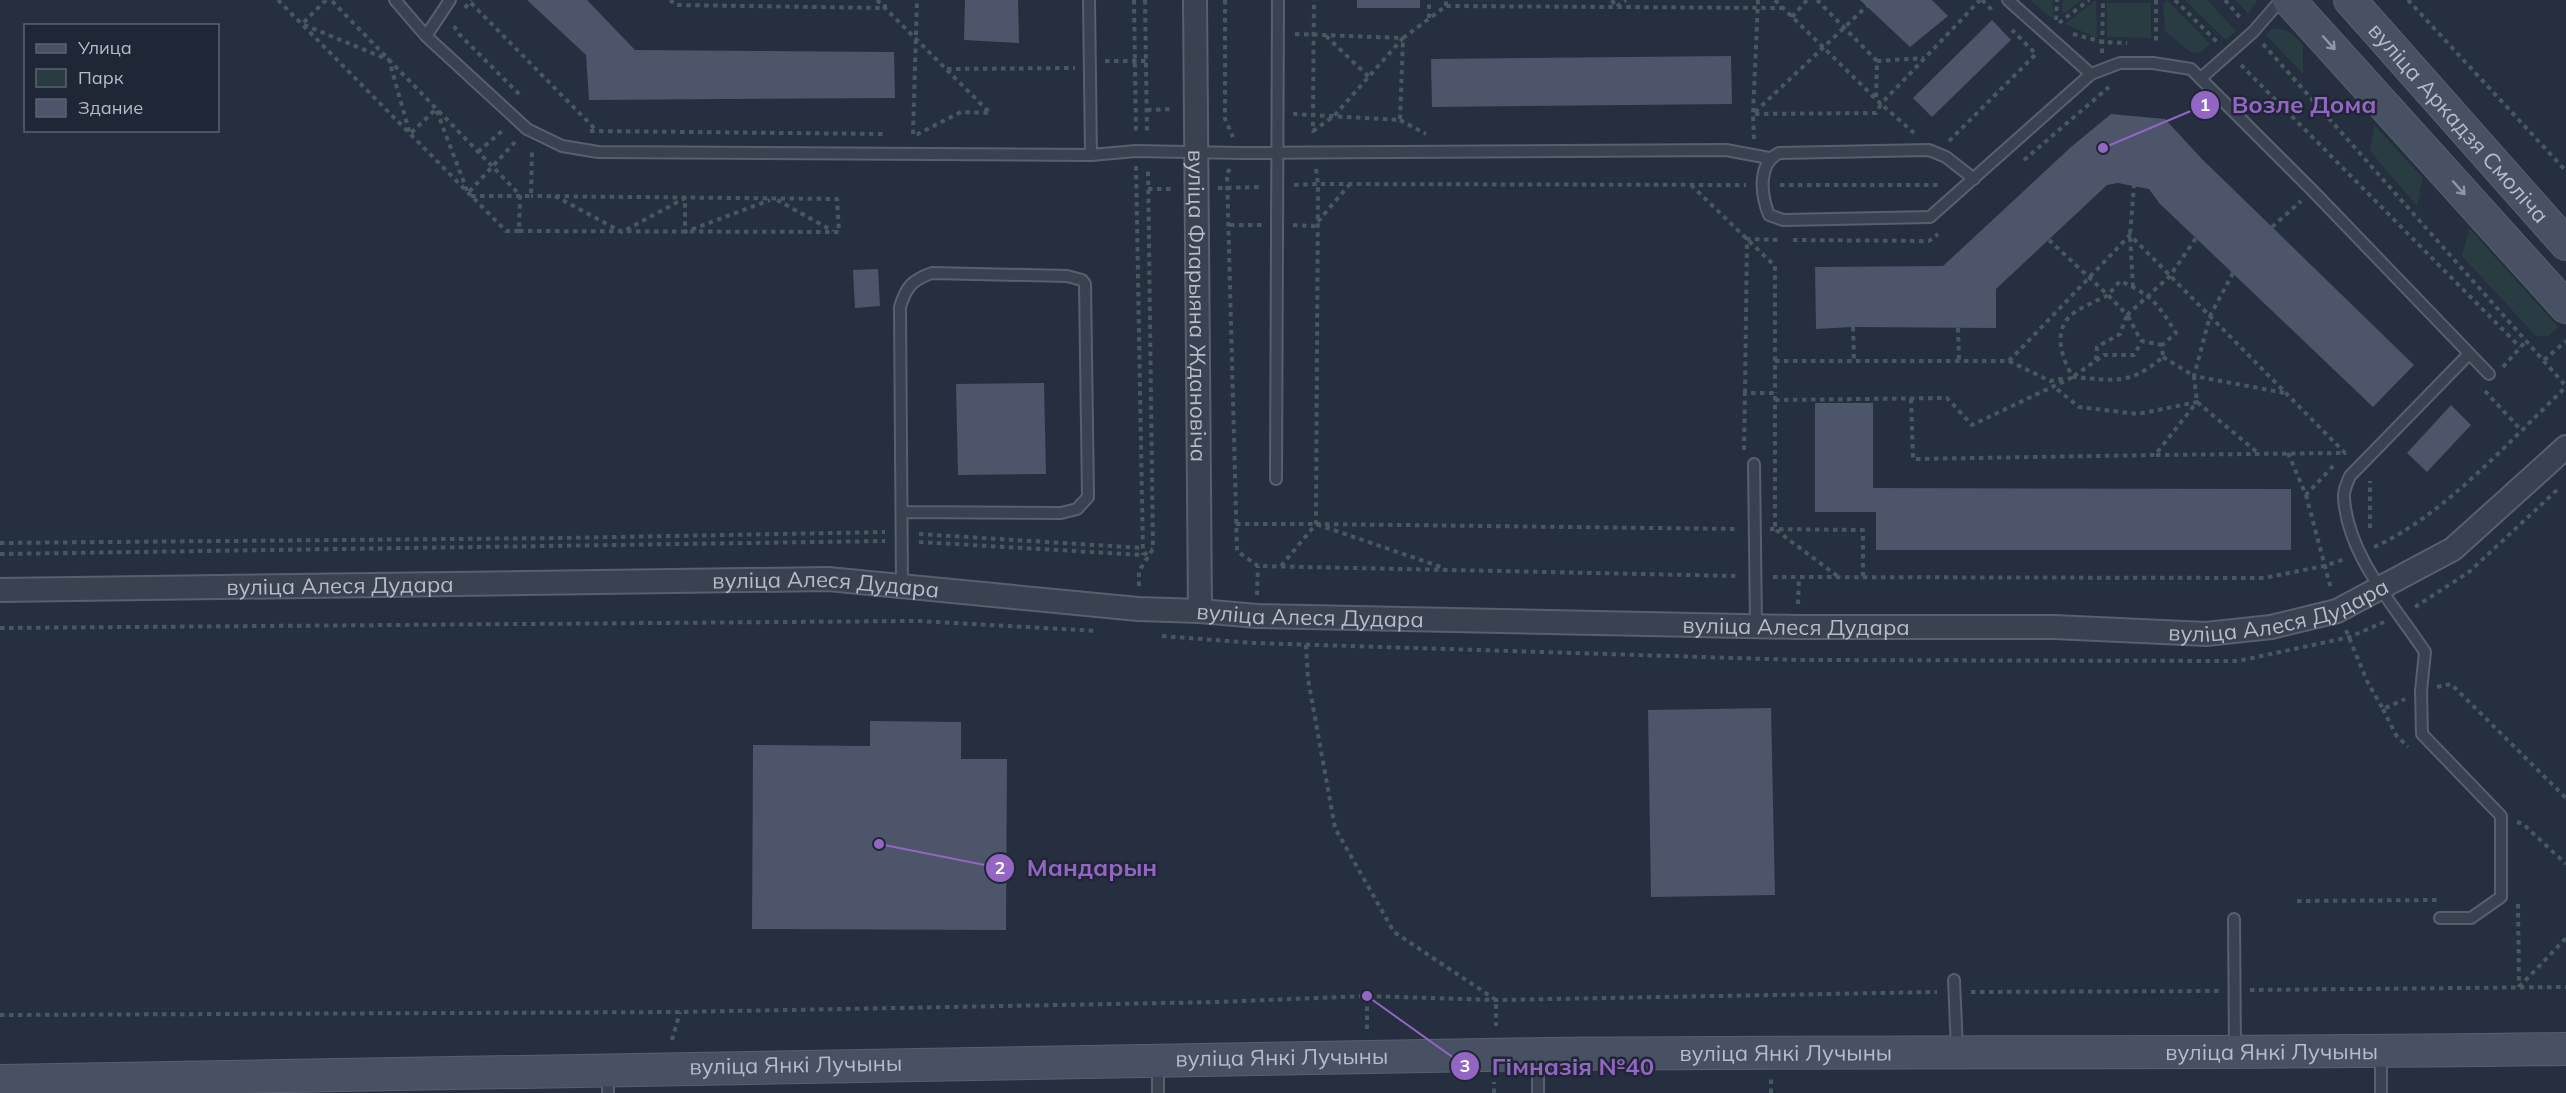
<svg xmlns="http://www.w3.org/2000/svg" width="2566" height="1093" viewBox="0 0 2566 1093" font-family="Mulish,sans-serif">
	<rect width="100%" height="100%" fill="#262f40"/>
	<path fill="#283c41" d="M2030 0H2053V19Z
		M2063 0H2082L2062 15Z
		M2096 0 2097 38 2065 24Z
		M2167 0 2210 44 2199 53 2190 52 2165 31 2163 4Z
		M2185 0H2207L2236 31 2226 40Z
		M2236 0H2256V2L2248 14Z
		M2107 3H2151V38L2107 37Z
		M2273 29C2289 28 2293 34 2303 45V74L2265 34Z
		M2374 125 2423 178 2417 206 2370 151Z
		M2469 228 2558 327 2548 336H2536L2462 256Z"/>
	<path fill="#4c5569" d="M527 0H587L635 50 894 52 895 98 589 100 586 55Z
		M965 0H1018L1019 43 964 40Z
		M1357 0H1420V8H1357Z
		M1860 0H1932L1948 16 1910 47Z
		M1992 20 2011 40 1932 117 1913 98Z
		M1731 56 1732 104 1432 107 1431 59Z
		M2111 114 2165 119 2202 159 2414 365 2373 407 2159 203 2149 189 2118 183 2107 185 1996 289V328L1853 327 1816 329 1815 267 1943 266 2071 147Z
		M878 269 880 306 855 308 853 270Z
		M1044 383 1046 474 958 475 956 384Z
		M1815 403H1873V488L2291 489V550H1876V512H1815Z
		M2451 405 2471 425 2427 472 2407 453Z
		M1771 708 1775 895 1651 897 1648 710Z
		M870 721 961 722V759H1007L1006 930 752 929 753 745 870 746Z"/>
	<g fill="none" stroke-linecap="round" stroke-linejoin="round">
		<g stroke="#585f6d" stroke-width="14">
			<path id="service" d="M395 0 426 36 527 129 562 146 598 152 1091 155 1136 151 1241 153 1726 150 1769 158
				M1089 0 1091 155
				M2008 0 2091 74
				M426 36 450 0
				M2201 78 2253 32 2281 0
				M1974 179 1946 157 1929 150 1779 153C1757 164 1761 195 1769 215L1783 220 1930 217 2091 74 2120 63H2153L2191 69 2312 190 2489 374
				M1754 464 1756 625
				M1276 479 1278 0
				M902 512 1061 513 1077 509 1088 497 1085 284 1082 280 1067 276 932 273C912 280 906 287 900 307L902 586
				M2440 918H2471L2501 897V816L2422 734 2421 691 2425 652C2395 606 2348 557 2344 498 2343 491 2347 483 2350 476L2469 354
				M2234 919 2235 1050
				M1954 980 1957 1050
				M2381 1054V1093
				M1538 1057V1093
				M1158 1060V1093
				M608 1069V1093"/>
		</g>
		<g stroke="#585f6d" stroke-width="26">
			<g id="minor">
				<path id="s1" d="M1195 0 1200 611"/>
				<path id="s2" d="M0 590 828 579 1138 609 1200 611 1257 616 1797 627H2054L2206 634 2271 627 2337 611 2453 549 2566 447"/>
			</g>
		</g>
		<g stroke="#585f6d" stroke-width="34">
			<g id="secondary">
				<path d="M2289 0 2566 307"/>
				<path id="s3" d="M2350 0 2566 244"/>
				<path id="s4" d="M0 1081C516 1069 1032 1059 1547 1054 1887 1051 2226 1054 2566 1049"/>
			</g>
		</g>
		<path stroke="#46595e" stroke-width="4" stroke-dasharray="4.5 4.5" stroke-linecap="butt" d="M278 0 506 231H519L520 195 331 0
			M326 0 302 24 389 60 410 134 436 109 468 193 515 142
			M670 0 676 5 885 8V0
			M877 0 990 113 961 112 918 134H914
			M1134 0 1136 134
			M1145 0 1147 134
			M1225 0V119L1233 137
			M1612 0 1616 7 1626 0
			M1758 0 1753 114 1867 6
			M1775 0 1881 104 1980 0
			M1817 0 1877 61 1876 98
			M1982 0 1992 10
			M2156 0V44
			M2175 0 2217 42
			M2225 0 2242 20
			M2408 0 2566 171
			M471 3 597 131
			M1446 6V0
			M465 8 471 0
			M1792 17 1807 0
			M1429 18V0
			M2056 20 2057 0
			M2059 23 2089 0
			M454 26 459 34 521 96
			M1295 34 1403 38 1446 6 1783 8
			M2073 34 2103 42 2127 43
			M1326 36 1369 77
			M2263 44 2566 386
			M2102 53 2103 0
			M1105 61H1146
			M1877 61 1924 58
			M2241 65 2520 347
			M947 69 1075 68
			M1147 110 1173 109
			M1295 112V114C1330 116 1365 118 1400 120L1403 38 1334 116 1313 131V115L1314 0
			M1400 120 1426 134
			M590 131 885 134
			M913 134 917 0
			M1754 139 1753 114 1876 113 1881 104 1914 133
			M1949 141 2036 54 2012 30
			M478 152 503 130
			M2024 160 2109 87
			M1136 166 1143 555
			M1230 169 1227 173 1237 551 1258 566 1738 576
			M1316 169 1318 184 1746 185
			M1691 185 1775 266V393
			M1780 185H1941
			M1218 188 1262 187
			M1148 189H1175
			M471 196H531L532 151
			M555 196 622 232 685 198V232L770 200
			M777 200 833 231
			M1230 225H1262
			M1293 225 1314 226 1350 184
			M2272 227 2301 201
			M519 231 839 232 837 199 531 196
			M1793 240 1929 241 1938 234
			M2049 240 2108 295C2097 301 2080 307 2070 316 2053 333 2062 359 2073 377 2114 380 2129 386 2163 357L2162 345 2176 333C2158 304 2152 295 2120 281L2108 295 2127 315 2170 276 2196 238
			M2233 273 2210 316 2194 376 2285 393
			M2133 287 2130 235 2134 186
			M2128 316 2141 341
			M1853 327 1854 361
			M1958 328 1959 360
			M2163 357 2194 376 2197 402 2258 453
			M2096 360 2097 347 2120 334 2127 315
			M2544 360 2566 341
			M1775 361H2009L2130 235 2345 453 2347 451
			M2009 361 2050 381 2067 378
			M2503 367 2526 341
			M2074 376 2104 355H2134L2142 341 2162 345
			M2485 391 2521 430
			M1745 393 1747 239 1782 240
			M1911 399 1913 459 2155 455 2197 402 2138 414 2079 407 2053 386
			M1775 400 1947 398 1972 425 2073 377
			M1744 450 1745 393H1775V529
			M2288 453 2306 495 2335 464
			M2156 455 2344 453
			M2306 495 2331 589
			M1236 524H1316L1444 568
			M1316 524 1738 529
			M2370 528V481
			M1770 529 1863 530V578
			M1776 530 1840 578
			M919 534 1143 548
			M919 542 1143 555 1153 549
			M0 543 564 538 885 532
			M2374 547C2444 516 2510 440 2566 387
			M0 554 885 541
			M1281 566 1316 524 1318 184 1293 185
			M1773 577 2264 578 2324 566 2345 559
			M1139 586V571L1153 549 1148 169
			M1257 595 1258 566
			M1798 604 1799 578
			M2415 607 2469 572 2557 490
			M0 628 916 621 1097 631
			M2346 630 2367 681 2383 709 2405 699
			M1162 636 1254 643 1799 660 2238 661 2350 637 2384 622
			M1306 645 1308 679 1335 828 1394 932 1496 1000V1026
			M2437 687 2451 684 2566 798
			M2383 709 2396 735 2408 747
			M2517 822 2523 824 2566 864
			M2297 901 2437 900
			M2518 904 2519 987
			M2519 987 2566 938
			M2250 990 2566 987
			M1971 992 2219 991
			M0 1015 680 1012 1218 1002 1367 996 1496 1000 1937 992
			M1367 1029V996
			M672 1040 680 1012
			M1494 1093V1082
			M1771 1093V1079"/>
		<use href="#service" stroke="#3a4150" stroke-width="10"/>
		<use href="#minor" stroke="#3a4150" stroke-width="22"/>
		<use href="#secondary" stroke="#485063" stroke-width="32"/>
	</g>
	<defs><path id="oneway-shaft" d="M-6 0H5M1.5-3L5.5 0L1.5 3" fill="none" stroke-width="1.6" stroke-linecap="round" stroke-linejoin="round" transform="scale(1.5)"/></defs>
	<g stroke="#9096a6">
		<use href="#oneway-shaft" transform="translate(2329 43) rotate(48)"/>
		<use href="#oneway-shaft" transform="translate(2459 188) rotate(48)"/>
	</g>
	<g text-anchor="middle" dominant-baseline="central" stroke-width="5" stroke-linejoin="round" paint-order="stroke">
		<g font-size="22" fill="#b7bcca" stroke="#1f2635">
			<text stroke="none"><textPath href="#s3" startOffset="164">вуліца Аркадзя Смоліча</textPath></text>
			<text stroke="none"><textPath href="#s1" startOffset="306">вуліца Фларыяна Ждановіча</textPath></text>
			<text stroke="none"><textPath href="#s2" startOffset="340">вуліца Алеся Дудара</textPath></text>
			<text stroke="none"><textPath href="#s2" startOffset="826">вуліца Алеся Дудара</textPath></text>
			<text stroke="none"><textPath href="#s2" startOffset="2284">вуліца Алеся Дудара</textPath></text>
			<text stroke="none"><textPath href="#s2" startOffset="1312">вуліца Алеся Дудара</textPath></text>
			<text stroke="none"><textPath href="#s2" startOffset="1798">вуліца Алеся Дудара</textPath></text>
			<text stroke="none"><textPath href="#s4" startOffset="2272">вуліца Янкі Лучыны</textPath></text>
			<text stroke="none"><textPath href="#s4" startOffset="1786">вуліца Янкі Лучыны</textPath></text>
			<text stroke="none"><textPath href="#s4" startOffset="1282">вуліца Янкі Лучыны</textPath></text>
			<text stroke="none"><textPath href="#s4" startOffset="796">вуліца Янкі Лучыны</textPath></text>
		</g>
	</g>
	<path fill="none" stroke="#9366c3" stroke-width="2" d="M2103 148L2205 105M879 844L1000 868M1367 996L1465 1066"/>
	<g fill="#9366c3" stroke="#1f2635" stroke-width="2">
		<circle cx="2103" cy="148" r="6"/>
		<circle cx="879" cy="844" r="6"/>
		<circle cx="1367" cy="996" r="6"/>
		<circle cx="2205" cy="105" r="15"/>
		<circle cx="1000" cy="868" r="15"/>
		<circle cx="1465" cy="1066" r="15"/>
	</g>
	<g font-size="18" text-anchor="middle" font-weight="bold" fill="#fff">
		<text x="2205" y="111">1</text>
		<text x="1000" y="874">2</text>
		<text x="1465" y="1072">3</text>
	</g>
	<g font-size="24" text-anchor="middle" font-weight="bold" fill="#9366c3" stroke="#1f2635" stroke-width="5" stroke-linejoin="round" paint-order="stroke">
		<text x="2304" y="113">Возле Дома</text>
		<text x="1092" y="876">Мандарын</text>
		<text x="1573" y="1075">Гімназія №40</text>
	</g>
	<rect x="24" y="24" width="195" height="108" fill="#1f2635" stroke="#5c6271" stroke-width="1.5"/>
	<rect x="36" y="44" width="30" height="9" fill="#485063" stroke="#5c6271" stroke-width="1.5"/>
	<text x="78" y="54" font-size="18" fill="#b7bcca">Улица</text>
	<rect x="36" y="69" width="30" height="18" fill="#283c41" stroke="#5c6271" stroke-width="1.5"/>
	<text x="78" y="84" font-size="18" fill="#b7bcca">Парк</text>
	<rect x="36" y="99" width="30" height="18" fill="#4c5569" stroke="#5c6271" stroke-width="1.5"/>
	<text x="78" y="114" font-size="18" fill="#b7bcca">Здание</text>
</svg>
